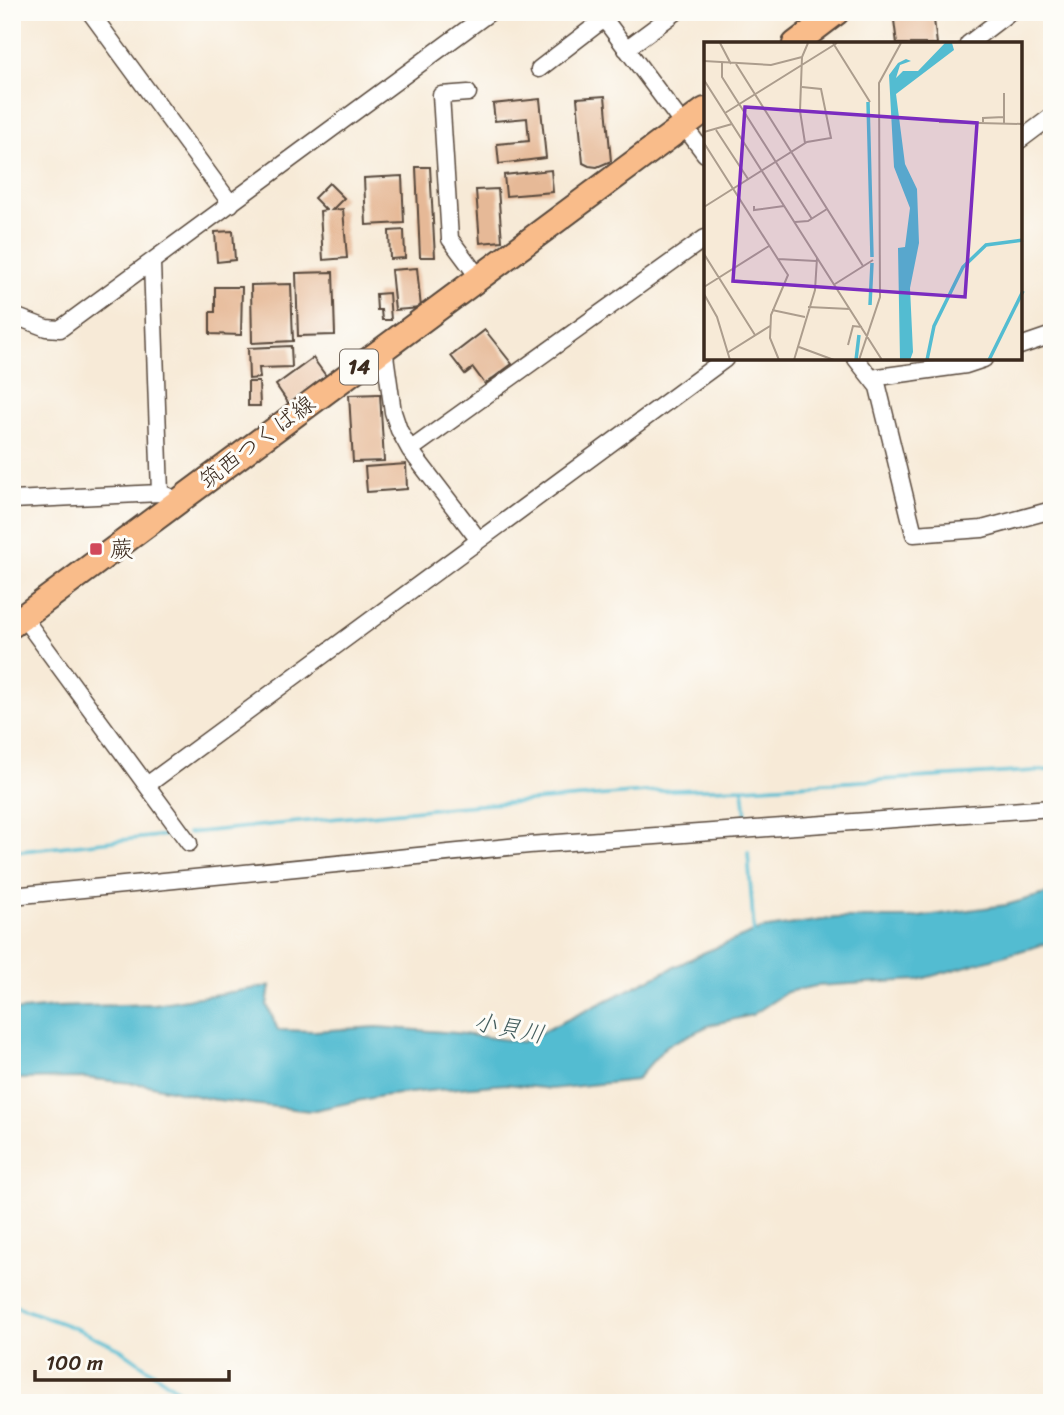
<svg xmlns="http://www.w3.org/2000/svg" width="1064" height="1415" viewBox="0 0 1064 1415" font-family="Sriracha,'Klee One',sans-serif">
	<rect width="100%" height="100%" fill="#fdfcf7"/>
	<filter id="ink" filterUnits="userSpaceOnUse"><feTurbulence type="fractalNoise" baseFrequency=".0143" numOctaves="2"/><feDisplacementMap in="SourceGraphic" scale="14" xChannelSelector="R" yChannelSelector="G"/><feConvolveMatrix kernelMatrix="1 2 1 2 8 2 1 2 1" color-interpolation-filters="sRGB"/></filter>
	<filter id="wash" filterUnits="userSpaceOnUse"><feTurbulence type="fractalNoise" baseFrequency=".00686" numOctaves="4" result="noise"/><feDisplacementMap in="SourceGraphic" scale="28" xChannelSelector="R" yChannelSelector="G"/><feGaussianBlur stdDeviation="1.57" result="paint"/><feColorMatrix in="noise" values="0 0 0 0 0 0 0 0 0 0 0 0 0 0 0 0 0 1.4 0 .05"/><feComposite in="paint" operator="in"/></filter>
	<g filter="url(#wash)">
		<rect width="100%" height="100%" fill="#f7ead7"/>
		<path fill="#53bcd1" stroke="#477378" stroke-width="2" d="M1052 892V942L918 980 816 986 787 992 752 1015 710 1025 666 1046 636 1080 551 1089 506 1084 447 1089 381 1096 310 1111 210 1099 148 1085 85 1078 12 1079V1011L55 1007 155 1004 270 986 267 1005 278 1030 314 1031 377 1027 456 1033 522 1042 703 953 761 929 836 918H911L1006 905Z"/>
		<g fill="none" stroke-linecap="round" stroke-linejoin="round">
			<path stroke="#53bcd1" stroke-width="3.5" d="M743 788 746 817
				M188 833 441 808 671 790 743 788 1052 770
				M12 852 177 834
				M748 852 754 934
				M12 1305 80 1330 120 1349 196 1403"/>
		</g>
		<g id="blocks">
			<path fill="#e6b997" d="M893 12H933L937 44H897Z
				M605 96 611 161 597 167 589 166 583 163 577 98Z
				M540 99 546 158 499 164 497 144 529 141 527 118 495 121 493 104Z
				M416 167H430L435 257H420Z
				M551 170 553 192 506 196 504 175Z
				M402 176 404 223 366 225 364 178Z
				M329 183 344 198 332 210 343 209 347 258 323 260 320 211 326 210 314 198Z
				M498 189 502 241 480 243 476 190Z
				M404 230 405 258 390 259 389 231Z
				M233 231 235 260 217 262 215 232Z
				M417 268 421 308 395 310 391 270Z
				M333 272 335 335 298 336 296 273Z
				M291 284 293 341 252 343 251 285Z
				M215 287H242L241 335 210 334V312H215Z
				M389 293 391 320H382L381 310H377L376 294Z
				M485 330 512 364 485 384 473 368 465 374 451 356Z
				M291 346 292 367 259 368 260 378 249 379 248 348Z
				M313 358 326 376 289 404 276 385Z
				M248 382H259L260 406H248Z
				M380 394 384 461 353 462 349 395Z
				M406 464 407 489 367 492 365 467Z"/>
		</g>
	</g>
	<g filter="url(#ink)">
		<use href="#blocks" fill-opacity="0" stroke="#57473a" stroke-width="2"/>
		<g fill="none" stroke-linecap="round" stroke-linejoin="round">
			<g stroke="#57473a" stroke-width="19">
				<path id="minor" d="M90 12 231 204
					M599 12 705 154
					M968 44 1010 12
					M626 49 676 12
					M539 69 604 19
					M468 93 441 95 450 239 479 278
					M1020 140 1052 116
					M152 263 160 493
					M12 315 46 328 60 329 490 12
					M1020 346 1052 335
					M384 348 393 412 399 430 410 450 478 539
					M856 359 878 387 914 534 982 529 1052 510
					M871 378 966 365 984 359
					M410 450 705 238
					M12 500 160 493 170 497
					M23 617 189 843
					M147 785 725 359
					M12 896 529 845 1052 808"/>
			</g>
			<g stroke="#57473a" stroke-width="28">
				<path id="primary" d="M795 44 837 12
					M12 625 705 110"/>
			</g>
			<use href="#minor" stroke="#fff" stroke-width="16"/>
			<use href="#primary" stroke="#f9bc8a" stroke-width="24"/>
		</g>
	</g>
	<rect fill="#d1495b" stroke="#fdfcf7" stroke-width="2.5" x="89" y="542" width="14" height="14" rx="3.5"/>
	<g text-anchor="middle" dominant-baseline="central" stroke-width="6" stroke-linejoin="round" paint-order="stroke">
		<rect fill="#fdfcf7" stroke="#75695f" stroke-width="2" x="340" y="349.5" width="38" height="35" rx="5"/>
		<g font-size="21" font-weight="bold" fill="#3b2a1e">
			<text x="359" y="367">14</text>
		</g>
		<g font-size="23" fill="#3b2a1e" stroke="#fdfcf7">
			<text transform="translate(257 442) rotate(-37)">筑西つくば線</text>
		</g>
		<g font-size="23" fill="#3b2a1e" stroke="#fdfcf7" text-anchor="start">
			<text x="110" y="549">蕨</text>
		</g>
		<g font-size="24" font-style="italic" fill="#435d5d" stroke="#fdfcf7">
			<text transform="translate(509 1028) rotate(11)">小貝川</text>
		</g>
	</g>
	<g transform="translate(704 42)">
		<rect width="318" height="318" fill="#f7ead7"/>
		<path d="M241 1H248L250 8 192 52 201 122 213 147 215 201 206 246 209 310 206 318H196L194 206 201 205 206 166 190 125 185 33 194 21 202 17 207 19 196 23 192 36 199 29H214Z" fill="#53bcd1"/>
		<path fill="none" stroke="#53bcd1" stroke-width="3.5" d="M164 60 168 215M166 263 168 221M152 318 155 293M223 318 230 284 259 225 282 203 319 198M285 318 319 249"/>
		<path fill="none" stroke="#ac9d8d" stroke-width="2" d="M16 1 27 22M129 1 166 60M0 19 67 23 98 15M18 21V35L108 177M32 22 159 224M0 38 178 318M300 51V81M21 71 133 1M235 80 319 82M279 80V76L300 75M12 88 44 137M0 90 28 82M0 101 84 233 67 273 66 296 75 318M101 101 96 69 98 15 104 1M50 164V168L80 164M0 165 103 100 127 96 117 47 98 45M91 180 104 179 123 167M0 212 51 293M74 217 112 219M131 242 169 218M0 245 65 204M0 252 13 275 26 318M104 265 146 267M68 268 101 275M144 303 149 284 158 285M95 305 130 318M23 311 66 284M90 318 111 248 113 216M155 318 176 255 175 41 197 1"/>
		<path fill="#7b2cbf" fill-opacity="0.15" stroke="#7b2cbf" stroke-width="3.5" d="M41 65 273 81 261 255 29 239Z"/>
		<rect width="318" height="318" fill="none" stroke="#3b2a1e" stroke-width="3.5"/>
	</g>
	<rect width="1064" height="1415" fill="none" stroke="#fdfcf7" stroke-width="42"/>
	<path d="M35 1370v10h194v-10" fill="none" stroke="#3b2a1e" stroke-width="3.5"/>
	<text x="46" y="1370" font-size="21" fill="#3b2a1e" stroke="#fdfcf7" stroke-width="5" paint-order="stroke">100 m</text>
</svg>
